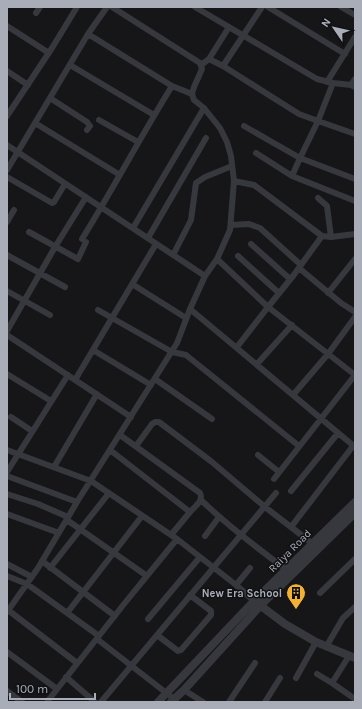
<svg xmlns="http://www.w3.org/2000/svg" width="362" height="709" viewBox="0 0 362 709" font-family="Karla,sans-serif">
	<rect width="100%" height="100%" fill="#161618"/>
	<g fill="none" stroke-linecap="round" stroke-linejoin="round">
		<path stroke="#37383d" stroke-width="6" d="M195 7 317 79 333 83
			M268 7 345 54
			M341 7 355 15
			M36 13 40 7
			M7 26 49 53
			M88 34 172 86
			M209 59 229 27
			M70 65 154 115
			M201 65 209 59 223 66 262 7
			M223 66 299 114 318 121 300 158 355 179
			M7 71 28 85
			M355 79 351 85 355 87
			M327 82 355 37
			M351 85 333 83 318 121 355 134
			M50 98 87 122 90 126 87 130
			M7 116 52 48 77 7
			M99 120 138 142
			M35 123 120 175
			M244 126 300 158 292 176
			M7 145 205 276
			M256 153 292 176 355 201
			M7 170 88 34 107 7
			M7 177 52 203 54 202 65 184
			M234 181 254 185 322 236 331 237 355 234
			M318 198 327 206 331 237
			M7 222 14 210
			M231 225 249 224 260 228 301 265
			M133 228 204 108
			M29 232 78 259 86 242
			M148 238 206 138
			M82 239C113 189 141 136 172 86L192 94
			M251 244 290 279
			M7 255 65 287
			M173 255 191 220 196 183 205 177 232 166
			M238 256 279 293
			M217 259 268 307 293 276 322 236
			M299 268 341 303 355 312
			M132 284 186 318
			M7 291 50 315
			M328 293 355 259
			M190 309 355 447
			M98 310 172 352 186 355 299 446
			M7 331 55 247 86 197
			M7 335 131 417
			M237 347 268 307 355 375
			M93 350 151 385
			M257 364 292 325
			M7 374 51 401
			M155 379 212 419
			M75 380 156 244
			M293 395 328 354 355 317
			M11 417 32 431
			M120 435 200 493C204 501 195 506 190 512
			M136 446 152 424 155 422H159L212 462 265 507 313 544
			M7 450 91 481 177 539 236 585 254 601
			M110 450 190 512 171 535
			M258 455 279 472
			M54 467 97 394
			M7 472 68 375
			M7 476 77 502
			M274 479 355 375
			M291 491 338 433
			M7 494 38 504 68 517
			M201 500C228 526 257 548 287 570
			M7 514 59 533
			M67 520 147 576
			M291 527 353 446
			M205 536 219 517
			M42 561 115 616
			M7 564 32 577
			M50 568 109 493
			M7 576 27 584 99 636
			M236 585 250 568
			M320 593 355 559
			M8 610 77 663
			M7 612 38 568 77 502 177 343 190 309 205 276 217 259 230 230 234 181 231 156 227 142 220 128 204 108 194 100 192 94 194 87 202 69 200 63 112 7
			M67 613 142 516
			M148 619 200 557
			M157 635 178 651 181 650 211 615V611L190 595
			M97 639 174 699
			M326 647 343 618 355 607
			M7 652 57 689
			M349 656 332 683 355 699
			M317 674 332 683
			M66 677 95 702
			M296 678 316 642
			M184 690 203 702
			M7 691 22 702
			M47 702 124 604 177 539
			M101 702 276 493
			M229 702 255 663
			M265 702 280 678"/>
		<path stroke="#37383d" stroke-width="8" d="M257 603 285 624 316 642 355 658
			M158 702 254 601 355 502
			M171 702 184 690 260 606 355 513"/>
	</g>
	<defs>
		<g id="building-pin" transform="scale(1)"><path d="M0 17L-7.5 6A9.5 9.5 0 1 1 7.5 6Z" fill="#f2b134" stroke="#111113"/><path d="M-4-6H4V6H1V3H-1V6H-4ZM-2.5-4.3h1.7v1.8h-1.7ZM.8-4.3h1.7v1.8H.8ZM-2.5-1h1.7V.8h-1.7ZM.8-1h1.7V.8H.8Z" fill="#111"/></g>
	</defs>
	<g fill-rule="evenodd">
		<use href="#building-pin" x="296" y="593"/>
	</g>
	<g text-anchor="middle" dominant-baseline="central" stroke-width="3" stroke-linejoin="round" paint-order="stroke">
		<g font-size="11" fill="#a8adb8" stroke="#111113">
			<text transform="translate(290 551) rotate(-45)">Raiya Road</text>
		</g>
		<g font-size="11" font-weight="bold" fill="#a8adb8" stroke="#111113" text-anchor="end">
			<text x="282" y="593">New Era School</text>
		</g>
	</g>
	<rect width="362" height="709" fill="none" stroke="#a8adb8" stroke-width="16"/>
	<g transform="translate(334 28) rotate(304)" stroke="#111113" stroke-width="3" paint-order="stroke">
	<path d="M0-3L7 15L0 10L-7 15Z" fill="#a8adb8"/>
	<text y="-6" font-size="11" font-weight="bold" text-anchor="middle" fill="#a8adb8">N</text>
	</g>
	<path d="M10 693v6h85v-6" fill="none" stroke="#a8adb8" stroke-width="2"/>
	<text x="16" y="693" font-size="12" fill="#a8adb8" stroke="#111113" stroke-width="3" paint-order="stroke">100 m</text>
</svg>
